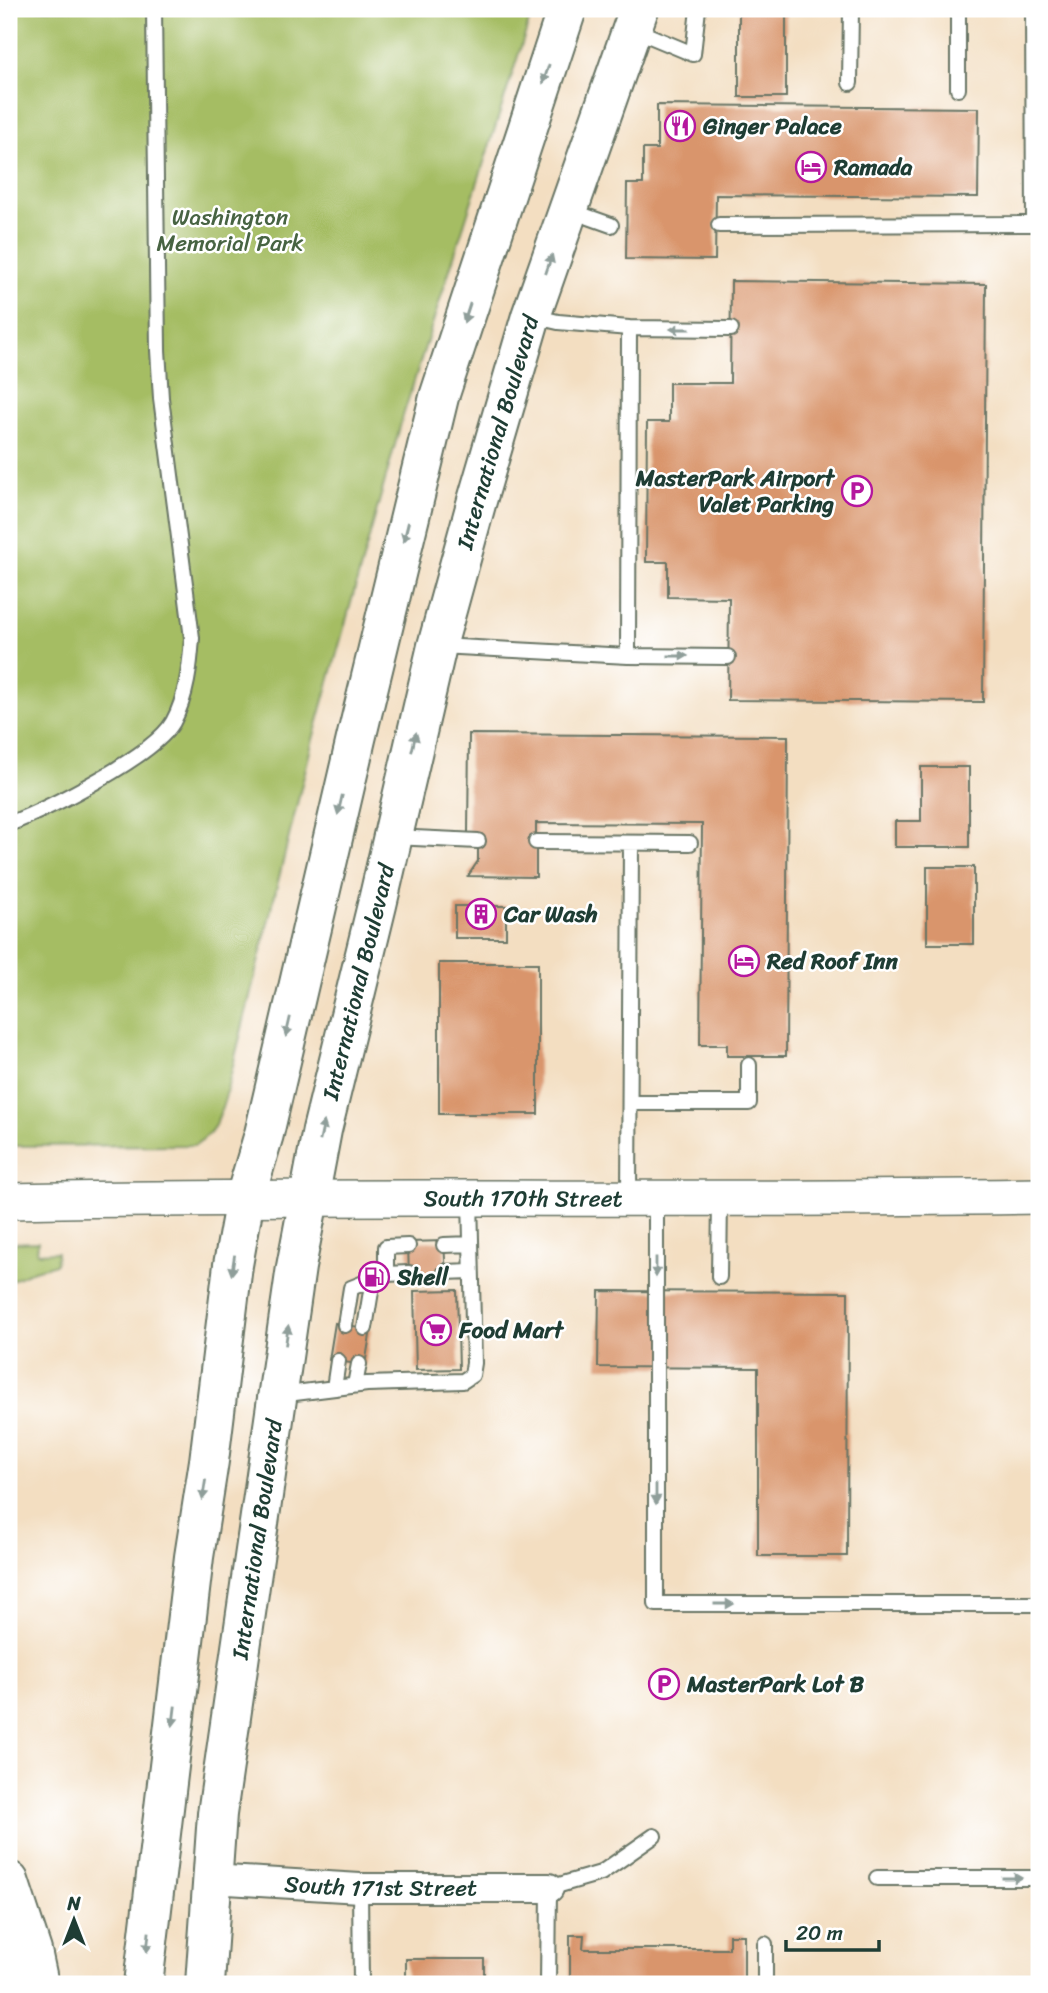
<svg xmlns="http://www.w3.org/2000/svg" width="1048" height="1993" viewBox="0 0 1048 1993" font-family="Sriracha,sans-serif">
	<rect width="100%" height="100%" fill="#fff"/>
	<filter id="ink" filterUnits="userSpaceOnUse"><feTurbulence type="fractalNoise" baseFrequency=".0143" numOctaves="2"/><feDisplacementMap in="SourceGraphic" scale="14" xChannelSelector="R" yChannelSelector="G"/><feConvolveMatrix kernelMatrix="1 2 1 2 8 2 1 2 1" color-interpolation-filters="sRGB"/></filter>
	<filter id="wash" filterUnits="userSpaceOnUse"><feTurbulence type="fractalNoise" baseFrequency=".00686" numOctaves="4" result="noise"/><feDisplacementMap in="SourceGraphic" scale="28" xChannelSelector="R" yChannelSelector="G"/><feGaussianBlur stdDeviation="1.57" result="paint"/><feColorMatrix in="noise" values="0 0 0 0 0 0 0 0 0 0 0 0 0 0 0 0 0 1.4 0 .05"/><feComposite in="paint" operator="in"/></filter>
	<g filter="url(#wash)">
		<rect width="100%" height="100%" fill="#f3dec1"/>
		<path fill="#a5bd63" stroke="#627d4c" stroke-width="2" d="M9 9H533L403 416 312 743 225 1098C218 1121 215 1132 195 1145L9 1146Z
			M38 1242 37 1253 57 1252 56 1264 34 1270 9 1282V1243Z"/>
		<g id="blocks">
			<path fill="#d9956c" d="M739 9H786V97H739Z
				M657 105 979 108 978 197 716 195 715 260 626 259 627 184H643V149H657Z
				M731 281 986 284 983 702 728 700 729 598 668 597V562H646L647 422H669V383H730Z
				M469 734 788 736 786 1056H727V1045H700L702 824 536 823V877L468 876 478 861V841L468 834Z
				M921 767H969V847H895V821H921Z
				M927 867H974V944H927Z
				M455 906H506V938H455Z
				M439 963H538V1114H439Z
				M444 1241 446 1278 409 1279 408 1242Z
				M457 1290 459 1369 416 1370 414 1291Z
				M599 1291 848 1292 847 1556H758V1368L598 1367Z
				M335 1323 371 1329 365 1365 329 1360Z
				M570 1935H584L583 1949H729V1935H744V1984H570Z
				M406 1959H484V1984H406Z"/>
		</g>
	</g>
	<g filter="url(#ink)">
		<use href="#blocks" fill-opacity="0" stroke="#697565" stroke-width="2"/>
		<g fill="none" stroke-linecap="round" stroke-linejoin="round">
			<g stroke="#697565" stroke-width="18">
				<path id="service" d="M958 9V89
					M1033 9 1034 224
					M633 29 693 54 698 9
					M850 83 851 9
					M569 210 611 225
					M719 225 1039 224
					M629 328 731 329
					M440 646 628 656 629 328 558 322 532 316
					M628 656 728 657
					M9 824C47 809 154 756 173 722 187 696 190 666 192 638L161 398 158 350 154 9
					M393 837 478 841
					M536 842 690 843
					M630 1103H749V1065
					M629 1198 631 843
					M656 1199V1604H1039
					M444 1245 471 1244
					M445 1272 471 1271
					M386 1274V1247L408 1246
					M719 1277 720 1199
					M345 1325 351 1288 386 1274 409 1273
					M365 1328 373 1279
					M355 1385 359 1364
					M334 1388 338 1361
					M279 1395 367 1384 463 1381 472 1375 474 1363 470 1199
					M877 1878H1039
					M360 1888 361 1984
					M765 1944V1984
					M548 1984 549 1888 601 1873 654 1836"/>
			</g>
			<g stroke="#697565" stroke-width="32">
				<g id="minor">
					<path id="s1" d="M211 1879 360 1888H549"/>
				</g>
			</g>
			<g stroke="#697565" stroke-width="38">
				<g id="tertiary">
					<path id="s2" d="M9 1201C352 1194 696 1202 1039 1196"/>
				</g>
			</g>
			<g stroke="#697565" stroke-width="42">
				<g id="primary">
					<path d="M143 1984 194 1557 209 1461 233 1265 245 1198 264 1134 356 739 439 397 567 9"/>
					<path id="s3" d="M205 1984 217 1814 296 1267 322 1130 377 905 437 646 476 504 531 316 639 9"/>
				</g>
			</g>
			<g stroke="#697565" stroke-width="42">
				<path id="motorway" d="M9 1881 32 1951 39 1984"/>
			</g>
			<use href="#service" stroke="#fff" stroke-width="14"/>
			<use href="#minor" stroke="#fff" stroke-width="28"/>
			<use href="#tertiary" stroke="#fff" stroke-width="35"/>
			<use href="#primary" stroke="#fff" stroke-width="38"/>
			<use href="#motorway" stroke="#fff" stroke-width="38"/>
		</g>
		<defs><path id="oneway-solid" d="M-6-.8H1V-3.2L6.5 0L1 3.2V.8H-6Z" transform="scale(1.75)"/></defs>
		<g fill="#8f9e9a">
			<use href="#oneway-solid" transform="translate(546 74) rotate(108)"/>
			<use href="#oneway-solid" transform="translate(549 264) rotate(-71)"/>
			<use href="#oneway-solid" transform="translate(467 313) rotate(108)"/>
			<use href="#oneway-solid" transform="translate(680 329) rotate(180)"/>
			<use href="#oneway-solid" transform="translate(406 532) rotate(104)"/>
			<use href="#oneway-solid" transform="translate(678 656)"/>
			<use href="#oneway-solid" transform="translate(414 742) rotate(-77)"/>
			<use href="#oneway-solid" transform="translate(340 805) rotate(103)"/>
			<use href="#oneway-solid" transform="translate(288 1027) rotate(103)"/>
			<use href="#oneway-solid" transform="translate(322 1131) rotate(-78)"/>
			<use href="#oneway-solid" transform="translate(233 1265) rotate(99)"/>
			<use href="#oneway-solid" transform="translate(656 1267) rotate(90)"/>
			<use href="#oneway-solid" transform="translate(287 1335) rotate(-82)"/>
			<use href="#oneway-solid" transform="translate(204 1490) rotate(99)"/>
			<use href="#oneway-solid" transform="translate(656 1494) rotate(90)"/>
			<use href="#oneway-solid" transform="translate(724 1604)"/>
			<use href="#oneway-solid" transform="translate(174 1716) rotate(97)"/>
			<use href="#oneway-solid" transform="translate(1012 1878)"/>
			<use href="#oneway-solid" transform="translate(148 1942) rotate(96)"/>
		</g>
	</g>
	<defs>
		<g id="restaurant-ring" transform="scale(1.575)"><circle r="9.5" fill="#fff" stroke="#b5179e" stroke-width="1.5"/><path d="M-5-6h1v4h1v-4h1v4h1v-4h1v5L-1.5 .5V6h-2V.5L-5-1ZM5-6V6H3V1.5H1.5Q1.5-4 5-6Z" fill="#b5179e"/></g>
		<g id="hotel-ring" transform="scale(1.575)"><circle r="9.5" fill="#fff" stroke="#b5179e" stroke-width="1.5"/><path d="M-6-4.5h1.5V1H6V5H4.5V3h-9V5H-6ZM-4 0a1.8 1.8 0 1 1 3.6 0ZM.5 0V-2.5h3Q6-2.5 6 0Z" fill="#b5179e"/></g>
		<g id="parking-ring" transform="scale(1.575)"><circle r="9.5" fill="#fff" stroke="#b5179e" stroke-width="1.5"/><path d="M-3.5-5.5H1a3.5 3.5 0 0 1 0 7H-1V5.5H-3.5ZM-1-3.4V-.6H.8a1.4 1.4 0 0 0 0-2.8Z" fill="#b5179e"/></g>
		<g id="building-ring" transform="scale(1.575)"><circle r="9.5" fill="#fff" stroke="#b5179e" stroke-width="1.5"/><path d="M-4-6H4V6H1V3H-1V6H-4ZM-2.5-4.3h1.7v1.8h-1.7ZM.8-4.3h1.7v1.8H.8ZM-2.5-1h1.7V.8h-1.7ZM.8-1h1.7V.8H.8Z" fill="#b5179e"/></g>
		<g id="fuel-ring" transform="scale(1.575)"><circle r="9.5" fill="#fff" stroke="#b5179e" stroke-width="1.5"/><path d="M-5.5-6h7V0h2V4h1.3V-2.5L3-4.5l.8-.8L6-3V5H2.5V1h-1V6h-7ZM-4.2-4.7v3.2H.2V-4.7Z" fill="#b5179e"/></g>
		<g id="supermarket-ring" transform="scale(1.575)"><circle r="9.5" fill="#fff" stroke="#b5179e" stroke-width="1.5"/><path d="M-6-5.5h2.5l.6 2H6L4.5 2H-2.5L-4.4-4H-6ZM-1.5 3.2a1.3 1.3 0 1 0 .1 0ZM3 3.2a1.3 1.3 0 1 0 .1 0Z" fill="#b5179e"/></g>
	</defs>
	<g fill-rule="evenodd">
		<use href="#restaurant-ring" x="680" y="126"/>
		<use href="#hotel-ring" x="811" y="167"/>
		<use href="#parking-ring" x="857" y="491"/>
		<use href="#building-ring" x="481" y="914"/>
		<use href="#hotel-ring" x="744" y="961"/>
		<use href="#fuel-ring" x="374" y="1277"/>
		<use href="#supermarket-ring" x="436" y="1330"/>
		<use href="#parking-ring" x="664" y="1684"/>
	</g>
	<g text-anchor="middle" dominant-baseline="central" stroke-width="5" stroke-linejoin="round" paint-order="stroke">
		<g font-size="23" font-weight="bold" fill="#1f3d34" stroke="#fff" text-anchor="start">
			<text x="703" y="126">Ginger Palace</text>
			<text x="834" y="167">Ramada</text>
			<text x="834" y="478" text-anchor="end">MasterPark Airport<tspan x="834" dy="26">Valet Parking</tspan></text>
			<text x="504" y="914">Car Wash</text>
			<text x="767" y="961">Red Roof Inn</text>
			<text x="397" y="1277">Shell</text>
			<text x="459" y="1330">Food Mart</text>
			<text x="687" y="1684">MasterPark Lot B</text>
		</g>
		<g font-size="23" fill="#476342" stroke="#fff">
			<text x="230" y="217">Washington<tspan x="230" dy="26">Memorial Park</tspan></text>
		</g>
		<g font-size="23" fill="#1f3d34" stroke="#fff">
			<text stroke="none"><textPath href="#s3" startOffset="1582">International Boulevard</textPath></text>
			<text stroke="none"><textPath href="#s3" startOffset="1015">International Boulevard</textPath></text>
			<text stroke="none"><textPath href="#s2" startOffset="514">South 170th Street</textPath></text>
			<text stroke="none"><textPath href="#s3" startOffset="448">International Boulevard</textPath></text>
			<text stroke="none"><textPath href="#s1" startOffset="170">South 171st Street</textPath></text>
		</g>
	</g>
	<rect width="1048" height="1993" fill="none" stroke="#fff" stroke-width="35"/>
	<g transform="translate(74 1920)" stroke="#ffffff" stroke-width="5" paint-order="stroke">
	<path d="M0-5L12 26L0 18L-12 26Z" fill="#1f3d34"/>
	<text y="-10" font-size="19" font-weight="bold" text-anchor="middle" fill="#1f3d34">N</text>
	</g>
	<path d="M786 1940v10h93v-10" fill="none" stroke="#1f3d34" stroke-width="3.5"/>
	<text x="796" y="1940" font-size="21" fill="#1f3d34" stroke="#ffffff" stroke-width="5" paint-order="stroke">20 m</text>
</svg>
